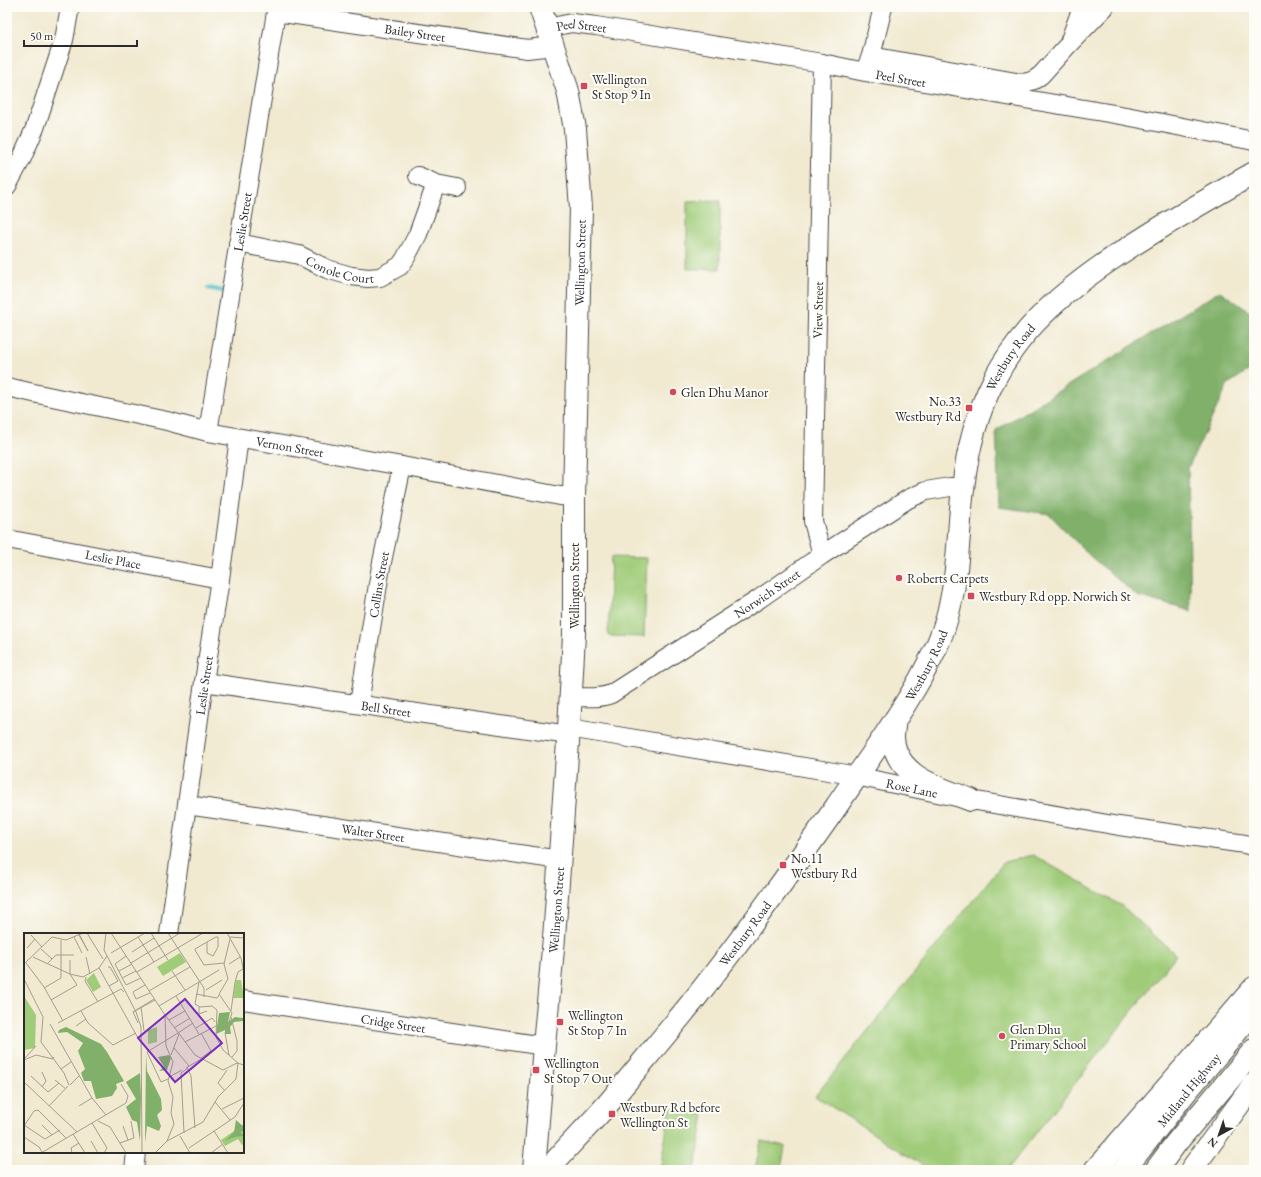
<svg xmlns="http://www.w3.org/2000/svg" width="1261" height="1177" viewBox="0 0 1261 1177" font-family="'EB Garamond',serif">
	<rect width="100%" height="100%" fill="#fdfcf7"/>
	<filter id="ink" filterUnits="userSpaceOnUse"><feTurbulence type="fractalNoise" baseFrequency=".025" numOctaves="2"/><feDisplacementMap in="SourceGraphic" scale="8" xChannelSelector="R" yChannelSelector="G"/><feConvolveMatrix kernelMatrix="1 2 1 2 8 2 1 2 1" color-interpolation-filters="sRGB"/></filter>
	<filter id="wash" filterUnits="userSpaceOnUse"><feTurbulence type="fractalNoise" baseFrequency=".012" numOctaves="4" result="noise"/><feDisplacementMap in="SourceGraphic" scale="16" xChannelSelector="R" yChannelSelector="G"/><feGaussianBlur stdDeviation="0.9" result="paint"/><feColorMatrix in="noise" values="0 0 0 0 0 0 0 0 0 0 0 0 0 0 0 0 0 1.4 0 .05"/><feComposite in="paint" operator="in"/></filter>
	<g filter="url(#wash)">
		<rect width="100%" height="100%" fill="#f1ead1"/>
		<path fill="#a0cc79" stroke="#667c52" d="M720 200V269H687V201Z
			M611 557 647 558 644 637 608 636Z
			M1033 855 1122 906 1176 955 1007 1170H943L922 1165 815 1096 1004 862Z
			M670 1109 704 1115 695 1170H660Z
			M761 1141 785 1146 781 1170H755Z"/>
		<path fill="#80b069" stroke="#566e4a" d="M1220 291 1254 315V367L1228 384 1188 468 1191 611 1137 596 1090 556 1049 514 999 507 996 430Z"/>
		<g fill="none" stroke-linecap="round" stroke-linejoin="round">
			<path stroke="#56c4ca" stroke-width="4.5" d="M208 288 228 292"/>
		</g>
	</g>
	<g filter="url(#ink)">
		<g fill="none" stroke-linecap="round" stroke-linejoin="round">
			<g stroke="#494844" stroke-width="20">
				<g id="minor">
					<path id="s1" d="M547 28 572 23 596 26 822 63 865 72 1126 116 1254 141"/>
					<path d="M1070 40 1082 7"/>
					<path d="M871 56 1016 82 1025 83 1034 80 1041 75 1068 45 1105 7"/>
					<path d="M822 63 813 521 822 555"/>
					<path d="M866 68 871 56 883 7"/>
					<path d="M418 176 436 184 457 188"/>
					<path d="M7 186 22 158 35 128 64 40 70 7"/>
					<path id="s2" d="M238 243 299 255 327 269 351 276 368 278 380 277 400 266 405 259 418 234 436 184"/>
					<path id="s3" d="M7 387 38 394 167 421 208 432 402 466 560 496 574 497"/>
					<path id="s4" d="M208 432 276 12 527 49 553 46"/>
					<path id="s5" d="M7 539 220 579"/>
					<path id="s6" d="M204 682 569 735"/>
					<path id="s7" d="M571 697C584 697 599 699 611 694L759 599 822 555 908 499 926 491 950 487 963 488"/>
					<path id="s8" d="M359 704 380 572 402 466"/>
					<path id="s9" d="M569 728 846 774 971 800 1119 826 1245 844 1254 847"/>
					<path id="s10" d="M187 805 560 860"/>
					<path id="s11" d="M169 934 204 682 220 579 239 438"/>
					<path id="s12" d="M243 1000 544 1046"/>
					<path d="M134 1170 136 1152"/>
				</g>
			</g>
			<g stroke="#494844" stroke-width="24">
				<g id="major">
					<path d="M895 720C894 726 893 732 893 738 896 778 941 788 971 800"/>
					<path id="s13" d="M534 1170 544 1046 554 938 569 728 574 635V497L581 208 575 129 568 91 540 7"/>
					<path id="s14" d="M548 1170C568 1145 591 1124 612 1099 640 1065 669 1031 697 996 745 935 791 871 836 807 864 765 895 724 920 679 932 657 944 634 949 609 959 570 958 529 963 489 967 452 977 413 994 380 1026 317 1086 274 1144 238 1180 215 1217 194 1254 173"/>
				</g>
			</g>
			<g stroke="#494844" stroke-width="24">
				<g id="highway">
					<path d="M1095 1170 1254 988"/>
					<path id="s15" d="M1124 1170 1185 1093 1254 1011"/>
					<path d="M1156 1170 1176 1143 1254 1050"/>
					<path d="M1191 1170 1254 1084"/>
				</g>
			</g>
			<use href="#minor" stroke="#fff" stroke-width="18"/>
			<use href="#major" stroke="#fff" stroke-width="22"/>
			<use href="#highway" stroke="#fff" stroke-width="22"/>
		</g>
	</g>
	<g fill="#d1495b" stroke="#fdfcf7" stroke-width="1.5">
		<rect x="580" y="82" width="8" height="8" rx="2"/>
		<circle cx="673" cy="392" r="4"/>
		<rect x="965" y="404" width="8" height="8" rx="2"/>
		<circle cx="899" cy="578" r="4"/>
		<rect x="967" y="592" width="8" height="8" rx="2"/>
		<rect x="779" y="861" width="8" height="8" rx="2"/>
		<rect x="556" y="1018" width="8" height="8" rx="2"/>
		<circle cx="1002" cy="1036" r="4"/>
		<rect x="532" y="1066" width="8" height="8" rx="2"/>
		<rect x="608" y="1110" width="8" height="8" rx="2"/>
	</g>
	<g text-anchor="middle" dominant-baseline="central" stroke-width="4" stroke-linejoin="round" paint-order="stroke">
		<g font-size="13" fill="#2b2b2b" stroke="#fdfcf7">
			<text stroke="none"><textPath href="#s1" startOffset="35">Peel Street</textPath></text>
			<text stroke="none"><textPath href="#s4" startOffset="566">Bailey Street</textPath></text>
			<text stroke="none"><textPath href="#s1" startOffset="359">Peel Street</textPath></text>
			<text stroke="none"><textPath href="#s4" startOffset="213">Leslie Street</textPath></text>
			<text stroke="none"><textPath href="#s13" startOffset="909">Wellington Street</textPath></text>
			<text stroke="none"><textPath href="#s2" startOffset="106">Conole Court</textPath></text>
			<text transform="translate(818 310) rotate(-89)">View Street</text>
			<text stroke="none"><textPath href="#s14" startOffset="956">Westbury Road</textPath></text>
			<text stroke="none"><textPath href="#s3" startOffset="289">Vernon Street</textPath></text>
			<text stroke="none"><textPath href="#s5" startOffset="108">Leslie Place</textPath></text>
			<text stroke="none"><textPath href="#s8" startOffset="121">Collins Street</textPath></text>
			<text transform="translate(574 586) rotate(-90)">Wellington Street</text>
			<text stroke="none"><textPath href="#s7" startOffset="226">Norwich Street</textPath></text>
			<text stroke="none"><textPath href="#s14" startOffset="632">Westbury Road</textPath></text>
			<text stroke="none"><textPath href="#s11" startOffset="251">Leslie Street</textPath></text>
			<text stroke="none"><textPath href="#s6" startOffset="184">Bell Street</textPath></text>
			<text stroke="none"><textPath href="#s9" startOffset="348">Rose Lane</textPath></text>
			<text stroke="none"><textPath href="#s10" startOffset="188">Walter Street</textPath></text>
			<text stroke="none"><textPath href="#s13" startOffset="261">Wellington Street</textPath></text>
			<text stroke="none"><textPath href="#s14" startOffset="308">Westbury Road</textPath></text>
			<text stroke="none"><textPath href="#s12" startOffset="152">Cridge Street</textPath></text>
			<text stroke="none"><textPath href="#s15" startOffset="103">Midland Highway</textPath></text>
		</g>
		<g font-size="13" fill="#2b2b2b" stroke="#fdfcf7" text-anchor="start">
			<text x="592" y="79">Wellington<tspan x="592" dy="15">St Stop 9 In</tspan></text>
			<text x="681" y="392">Glen Dhu Manor</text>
			<text x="961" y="401" text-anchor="end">No.33<tspan x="961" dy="15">Westbury Rd</tspan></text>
			<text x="907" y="578">Roberts Carpets</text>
			<text x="979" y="596">Westbury Rd opp. Norwich St</text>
			<text x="791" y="858">No.11<tspan x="791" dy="15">Westbury Rd</tspan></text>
			<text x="568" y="1015">Wellington<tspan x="568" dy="15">St Stop 7 In</tspan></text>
			<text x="1010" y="1029">Glen Dhu<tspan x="1010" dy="15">Primary School</tspan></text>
			<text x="544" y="1063">Wellington<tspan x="544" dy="15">St Stop 7 Out</tspan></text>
			<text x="620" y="1107">Westbury Rd before<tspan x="620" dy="15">Wellington St</tspan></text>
		</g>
	</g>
	<g transform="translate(24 933)">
		<rect width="220" height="220" fill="#f1ead1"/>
		<path d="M156 20 162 29 139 43 133 34ZM70 40 77 54 69 59 62 47ZM212 47H217L220 65H209ZM0 63 12 82 11 115 0 117ZM133 94V109L124 111V97ZM220 191V210L218 212 214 206 201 213 197 207Z" fill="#a0cc79"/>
		<path d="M206 79 204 89 211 84 219 85V88L210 89 206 94 207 101H201V97L192 101 195 80ZM42 94 77 111 83 119 100 148 92 151 93 155 88 163 72 166 67 148H60L57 140 61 136 54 118 59 110 43 99 34 100 35 97ZM122 120 123 138 137 166 138 177 133 182 137 193 135 198 123 193 121 210ZM145 122 147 125 143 137 135 138 140 134 134 124ZM116 140 117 164 116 208 113 189 108 187 102 174 112 166 102 149ZM212 187 220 194V198L216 199 220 203 210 204 201 208 210 199Z" fill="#80b069"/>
		<path fill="none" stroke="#a29e8f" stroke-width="1" d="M63 0 79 26M82 0 80 17 112 79 117 94 118 220M87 0 141 82 171 122 199 137 213 130 220 132M127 0 144 27M144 0 180 55V64M203 0 217 25 220 40M7 2 18 14M55 2 64 18 55 1M28 4 42 7 59 0M50 4 58 20M114 4 130 29M206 4 220 5M183 9V20L189 23 194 14V4H192L183 9 171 16V17L180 32 200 30M3 15 11 6M17 16 28 26M108 19 130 5M87 20 121 0M102 23 91 31 102 52 117 45M9 24 46 41 59 44 75 35 83 23M62 24 66 41M2 30 20 54 39 88M107 30 156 0M0 31 28 4M23 31 32 22H50M205 31 216 24M84 34H86L94 48 85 53M75 35 114 105M95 38 108 31M148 38 161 57M113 39 179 0M62 44 61 48 74 69M98 45 112 38M0 46 19 84 17 109 40 140 45 152M121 52 109 59 112 66 126 60M20 55 37 45V7M182 57 198 47M125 58 166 34M172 61 193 65 195 62M152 63 175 101M130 66 109 79 131 67M27 67 53 52 46 41V27M135 73 195 37M117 74 120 98M175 74V81L183 78M57 78 64 90 89 112 112 100M207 78 211 49 214 39 219 36M109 79 114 90M207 84 213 108V118L208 124M145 87 161 78M34 90 97 56 100 59M26 91 68 165 82 182M52 93 62 86M150 95 166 85M172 95 188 85 191 89M154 100 169 90M161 109 192 93M150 115 165 133M147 122 155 101M205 122 201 100 208 80 195 61 204 46 200 31 206 6M1 125 12 113M177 125 187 118 177 100M0 127 12 122 29 126 30 124M163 134 167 143 171 195M162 135 177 126M37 136 47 129M18 139 22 148 18 154M7 143 24 159 35 150M145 144 158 137M144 146 137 149 123 119 154 100M31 147 42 156M0 149 53 199M46 152 55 143M201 158 194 150 203 137M191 169 206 187M25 173 44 153M55 173 68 165M198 176 220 165M74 188 86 194 102 220M68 190 83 215 80 220M0 192 21 206 36 197M18 192 28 202M0 193 10 178 14 177 42 205M99 193 104 207M190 198 204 220M160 200 157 140 164 135M49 201 61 220M156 203 166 220M0 204 15 214 18 219M67 208 74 220M143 208 179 189 194 164 212 146 214 130 199 117 192 104 193 77 188 73 176 74 171 71 175 49M96 210 110 205 107 188M165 215 211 184 220 170M17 220 102 170 104 163 97 151M48 220 47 215 55 210M131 220 143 208 150 191 147 180 149 164 144 148 149 129 142 113 141 83M187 220 199 211"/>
		<path fill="#7b2cbf" fill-opacity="0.15" stroke="#7b2cbf" stroke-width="2" d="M161 66 198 110 151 149 114 105Z"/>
		<rect width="220" height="220" fill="none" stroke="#2b2b2b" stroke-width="2"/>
	</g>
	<rect width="1261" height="1177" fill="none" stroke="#fdfcf7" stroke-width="24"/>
	<g transform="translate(1219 1135) rotate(220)" stroke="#fdfcf7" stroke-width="3" paint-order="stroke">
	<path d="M0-3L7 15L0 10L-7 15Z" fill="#2b2b2b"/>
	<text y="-6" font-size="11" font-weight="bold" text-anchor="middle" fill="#2b2b2b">N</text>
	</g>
	<path d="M24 40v6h113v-6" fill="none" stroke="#2b2b2b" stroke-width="2"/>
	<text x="30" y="40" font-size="12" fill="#2b2b2b" stroke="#fdfcf7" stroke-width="3" paint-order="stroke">50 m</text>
</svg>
